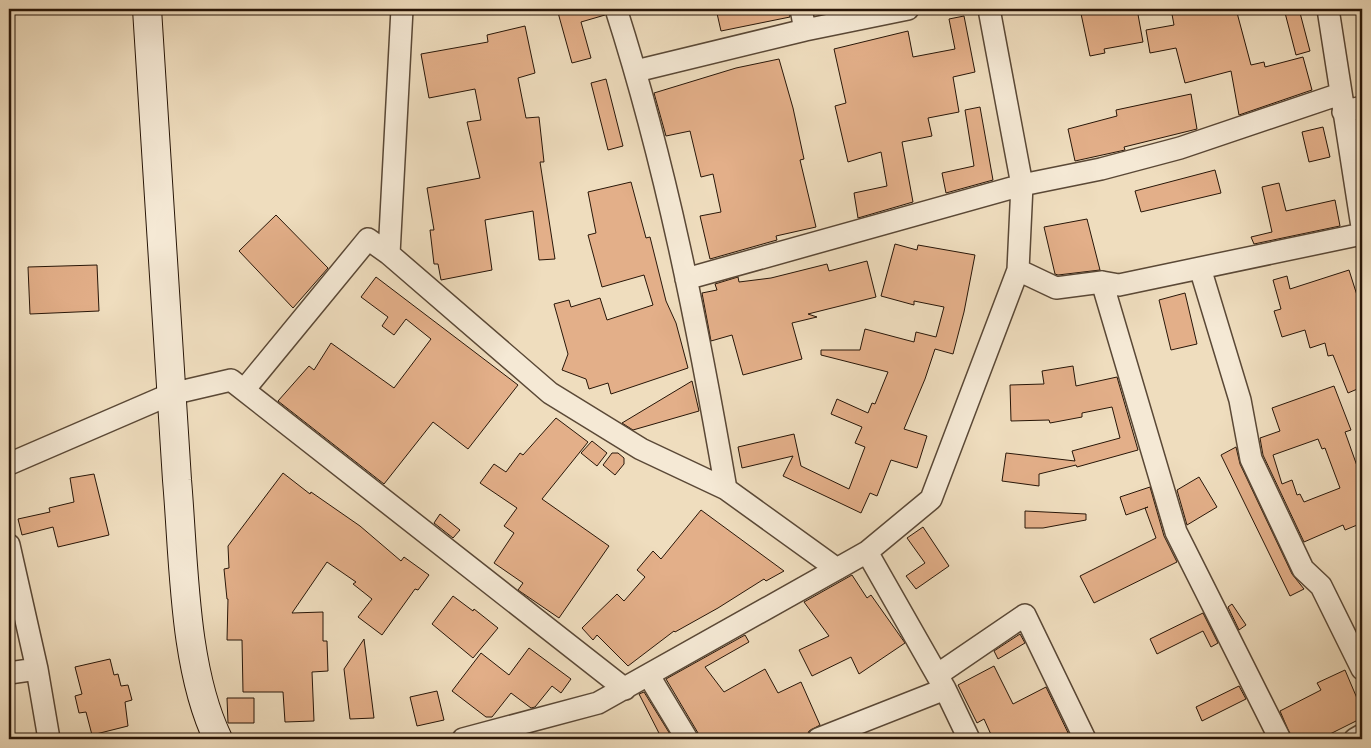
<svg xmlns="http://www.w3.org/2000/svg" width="1371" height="748" viewBox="0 0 1371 748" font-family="'Sorts Mill Goudy',serif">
	<rect width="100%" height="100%" fill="#efddbe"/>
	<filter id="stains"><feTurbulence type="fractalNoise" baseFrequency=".004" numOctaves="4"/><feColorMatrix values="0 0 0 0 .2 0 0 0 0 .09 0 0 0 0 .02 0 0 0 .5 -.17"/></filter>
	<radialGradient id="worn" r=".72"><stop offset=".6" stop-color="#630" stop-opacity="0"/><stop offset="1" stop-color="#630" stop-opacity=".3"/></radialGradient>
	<path fill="#e3af89" stroke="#281608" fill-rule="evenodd" d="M557 9H604L605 15 581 22 591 58 572 63Z
		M716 9H789L790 17 721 31Z
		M1080 9H1137L1143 42 1104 49 1105 53 1090 56Z
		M1171 9H1236L1251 65 1264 62 1265 67 1303 57 1312 90 1239 115 1231 71 1185 83 1176 48 1150 53 1146 30 1174 25Z
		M1284 9H1299L1310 51 1296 55Z
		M964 16 975 72 953 77 959 112 928 118 932 136 902 142 913 202 858 218 854 193 887 186 881 152 848 162 835 106 846 103 834 49 908 31 913 57 955 49 949 19Z
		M525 26 535 73 518 78 526 118 539 117 544 162H540L555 259 539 260 533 211 485 220 492 270 441 280 438 264H434L430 230H434L427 188 480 178 467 122 481 120 475 89 429 98 421 54 488 42 487 35Z
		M779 59 793 108 804 159 800 160 816 227 776 236 777 240 710 259 700 216 721 212 713 174 701 177 690 131 666 136 654 93 736 68Z
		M606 79 623 146 608 150 591 83Z
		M1191 94 1197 129 1124 147 1125 150 1075 161 1068 129 1117 116 1116 110Z
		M980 107 993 180 946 193 942 173 974 166 965 110Z
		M1323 127 1330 157 1309 162 1302 132Z
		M1215 170 1221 193 1141 212 1135 191Z
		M631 182 646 238 650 237 666 301 676 323 688 368 611 394 608 383 589 389 586 379 562 370 568 354 554 304 569 300 571 307 600 298 607 320 653 305 644 275 602 287 588 235 596 233 588 192Z
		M1279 183 1286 211 1335 200 1340 226 1254 244 1251 237 1272 232 1262 187Z
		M276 215 328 268 293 308 239 251Z
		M1087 219 1100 270 1058 275 1055 274 1044 227Z
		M895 244 917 250 918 245 975 255 964 312 953 354 935 349 925 379 904 429 927 436 917 468 891 460 877 496 870 493 861 513 783 476 793 456 742 468 738 447 794 434 801 466 849 489 865 447 855 443 862 427 831 414 837 399 868 413 872 403 875 404 888 372 821 355V350H860L865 329 914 342 916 332 936 337 944 307 914 301V305L881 296Z
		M867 261 876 297 808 314 817 317 792 323 802 359 743 375 732 335 711 341 702 293 717 290 715 284 738 277 739 282 771 278 827 264 829 271Z
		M97 265 99 311 30 314 28 267Z
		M1349 270 1362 311V387L1348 393 1333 355 1328 356 1325 343 1310 348 1305 330 1282 337 1274 311 1281 309 1273 280 1287 276 1290 289Z
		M376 277 518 385 468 449 433 422 384 484 278 401 309 366 314 370 331 343 394 388 431 339 406 319 394 335 382 326 388 317 361 297Z
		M1185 293 1197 344 1171 350 1159 300Z
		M1073 366 1076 386 1117 377 1138 450 1077 467 1076 465 1039 474V486L1002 481 1006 453 1075 461 1072 451 1120 438 1112 407 1082 413V417L1050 423 1049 420 1011 421 1010 385 1044 384 1042 371Z
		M692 381 699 411 633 430 622 423Z
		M1334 386 1351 430 1345 432 1362 480V523L1345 530 1343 525 1304 542 1263 455 1260 438 1280 431 1272 408ZM1318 439 1322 449 1325 448 1340 488 1304 502 1300 494 1297 495 1292 480 1282 484 1273 455Z
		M556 418 588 442 542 499 609 546 559 618 518 590 523 583 494 563 514 533 504 526 517 508 480 483 494 464 506 472 520 453 523 455Z
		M592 441 607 453 597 466 581 453Z
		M1236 447 1240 464 1292 574 1304 589 1290 596 1221 455Z
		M612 453H618L624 458V464L615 475 603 465Z
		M283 473 310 494 311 492 360 526 401 561 404 557 429 575 418 590 415 589 382 635 358 617 372 599 353 584 356 582 327 562 292 613 323 612V641H327L328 671 312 672 314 721 285 722 283 692H243L242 640H227L228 599H227L224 569 229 568 228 546Z
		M94 474 109 535 58 547 53 527 22 535 18 519 50 512 49 508 74 502 70 478Z
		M1199 477 1217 507 1187 525 1177 490Z
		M1150 487 1164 536 1177 562 1094 603 1080 576 1156 538 1145 508 1148 507 1126 515 1120 497Z
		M701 510 784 571 766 581 764 579 718 608 675 632 674 631 628 666 597 635 593 640 582 628 617 594 624 601 645 577 637 570 653 551 661 559Z
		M1025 511 1086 514V520L1043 528H1025Z
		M440 514 460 530 453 538 434 523Z
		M923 527 949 566 916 589 906 576 925 563 907 538Z
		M852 575 867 598 871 595 905 643 859 674 851 657 812 676 799 650 829 636 804 602Z
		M453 596 473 611 474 609 498 628 473 658 432 624Z
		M1232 604 1246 625 1239 630 1228 607Z
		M1203 613 1218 643 1211 647 1203 631 1157 654 1150 639Z
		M1020 634 1025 643 998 659 994 651Z
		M745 635 749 642 705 667 724 692 765 669 778 693 801 682 820 725 809 731 806 739H699L698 733 666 679Z
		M364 639 374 718 350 719 344 669Z
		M529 648 571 679 561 693 552 686 535 707 531 708 511 693 492 717H486L452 691 481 653 509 675Z
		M110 659 114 675 118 674 121 686 128 685 132 700 125 702 128 726 92 735 86 712 79 713 75 696 82 694 75 667Z
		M994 666 1013 704 1046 687 1071 739H993L984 719 977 723 958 685Z
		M1345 670 1362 710V718L1328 735 1330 739H1292L1280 711 1321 690 1317 683Z
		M1239 686 1246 699 1202 721 1196 707Z
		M437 691 444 720 417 726 410 697Z
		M644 692 673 739H662L639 694Z
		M227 698H254V723H228Z"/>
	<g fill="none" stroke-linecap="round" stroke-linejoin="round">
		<g stroke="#5a4836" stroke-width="24">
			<path id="street" d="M402 9 389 254 550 393 641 449 726 489 837 569
				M616 9C666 165 698 327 726 489
				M801 9 805 30
				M1328 9 1362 227
				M636 71 805 30 908 9
				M1343 112 1362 107
				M1200 268 1240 400 1251 459 1303 569 1321 586 1362 669
				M1018 270 1056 288 1102 282 1119 285 1362 234
				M686 279 1022 185 1101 169 1180 148 1340 94
				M1102 282 1176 532 1280 739
				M244 390 368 239 389 254
				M9 464 171 394 231 380 625 689
				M9 545 37 669 49 739
				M867 552 945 689 969 739
				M9 673 37 669
				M937 675 1025 615 1085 739
				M649 676 687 739
				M463 739 598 703 867 552 931 499 1018 270 1022 185 989 9
				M818 739 945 689
				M1355 739 1362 735"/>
		</g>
		<g stroke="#281608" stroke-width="30">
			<path id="secondary" d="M147 9C156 166 166 323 177 480 184 559 183 667 218 739"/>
		</g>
		<use href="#street" stroke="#f5e9d5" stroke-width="21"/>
		<use href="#secondary" stroke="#f5e9d5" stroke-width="28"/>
	</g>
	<rect width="1371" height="748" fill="none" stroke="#efddbe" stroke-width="30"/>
	<rect x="10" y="10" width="1351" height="728" fill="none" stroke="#281608" stroke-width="2.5"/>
	<rect x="15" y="15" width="1341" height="718" fill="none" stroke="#281608"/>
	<rect width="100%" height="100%" filter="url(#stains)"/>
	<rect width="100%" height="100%" fill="url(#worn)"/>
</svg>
